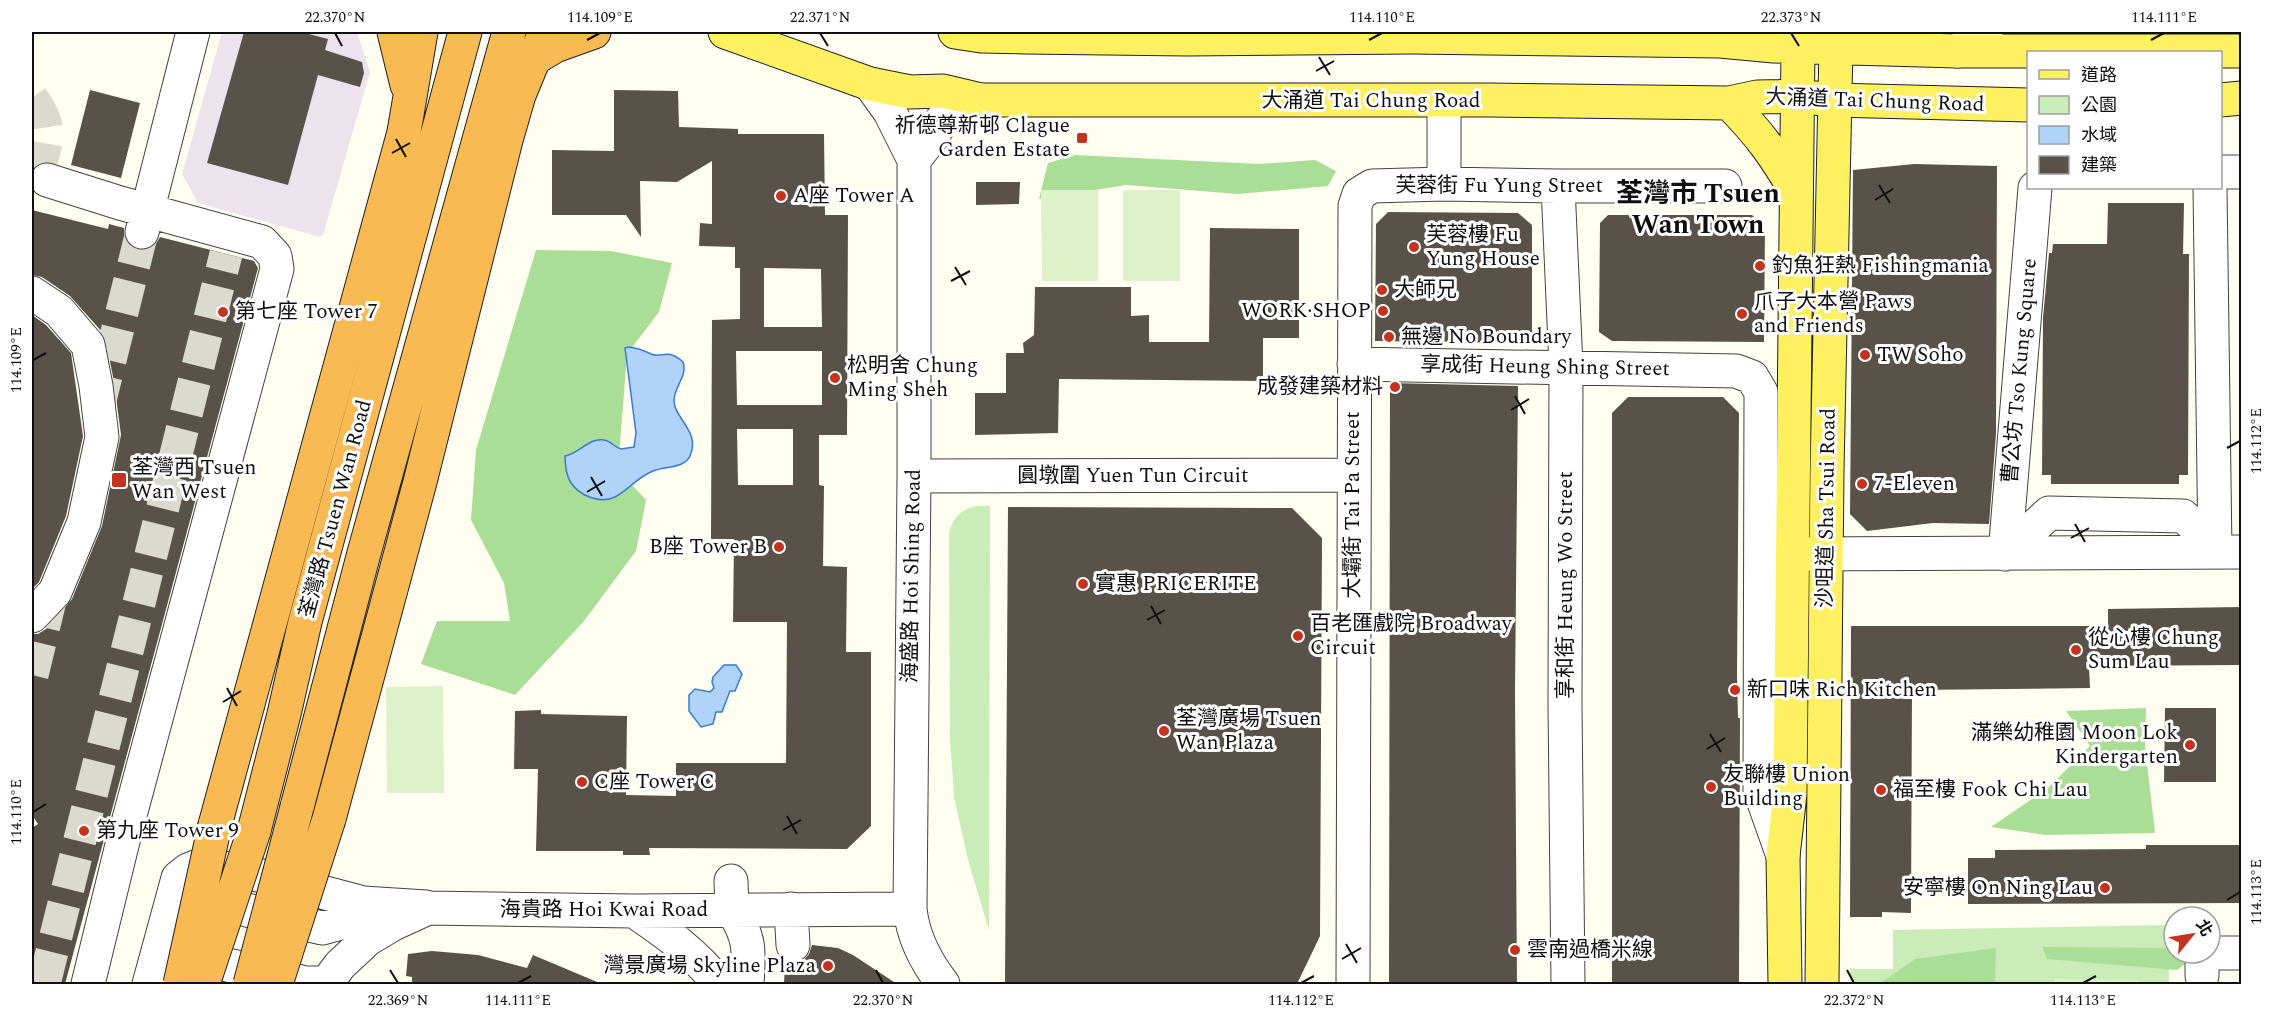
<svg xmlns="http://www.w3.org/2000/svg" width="2273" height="1016" viewBox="0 0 2273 1016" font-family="Spectral,'Noto Sans TC',serif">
	<rect width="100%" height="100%" fill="#fffef0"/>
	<path fill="#ede3ed" d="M222 32H357L370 72 323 235 320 237 198 203 182 174Z"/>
	<path fill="#caecb8" d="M976 506H990L989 930 968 860 954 797 950 738 949 534C953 517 959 511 976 506Z
		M2168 925 2169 984H1850V969H1893V930Z"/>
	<path fill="#aadd96" d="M1075 155 1259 164 1315 160 1336 171 1328 186 1238 194 1126 185 1039 199 1048 163Z
		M536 250 611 251 672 263 659 312 627 354 618 470 646 500 636 551 584 621 515 695 421 664 437 621H510L504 583 471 520 476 450Z
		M2146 708 2145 746 2155 833 2045 835 1991 827 2048 788 2090 746 2066 711Z
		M2042 947 2174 948V953H2190L2193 958 2177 970 2047 959Z
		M1996 948 1995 984H1879L1915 959Z"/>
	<path fill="#def2ca" d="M1041 190H1098V281H1042Z
		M1123 190H1180V281H1123Z
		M443 686 444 793H387L386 687Z
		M2054 979 2138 980V984H2054Z"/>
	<path fill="#b2d3f9" stroke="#367bd3" stroke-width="1.5" d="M628 347C638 348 643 350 651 354 662 359 666 347 683 362 688 376 674 386 674 401 674 418 701 432 690 456 684 469 664 466 653 471 636 478 630 489 615 497 600 504 580 496 571 483 566 475 565 465 565 456 578 454 590 437 604 440 611 441 614 447 621 449L634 447 636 433 625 348Z
		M724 665H736L742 674 735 691H730L722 712H716L713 724 701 727 689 711V695L695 689 710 692 714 688 712 682 713 677Z"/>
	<path fill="#fffef0" d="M945 32H2241L2242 129H2220V52H2028V130L1341 133 1340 130 943 135Z"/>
	<path fill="#58524a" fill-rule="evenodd" d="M244 32H301L328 39 325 50 362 62 364 73 360 87 318 75 288 185 207 163Z
		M90 90 140 103 121 178 71 165Z
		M614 90 678 91 679 127 738 129V134H824L825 215H848L847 435H819V485L824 486 823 566 847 567 846 652H871V826L847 849 649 848 650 855H623V851H536L538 769H514L515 711 541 710V714L627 716 626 795 676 796V763H786L787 622H733L734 539H711L712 320 740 319V268H735V247L699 246 700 223 712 224V161L677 182 640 181 641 237 626 215H552V150L614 151ZM764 268 821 269 822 327H764ZM736 351H822V405H737ZM737 429H793V485H738Z
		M1914 164 1997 166 1996 434 1989 524 1933 523 1867 531 1850 514 1853 170Z
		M976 182H1020L1019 204 976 205Z
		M2108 203H2184L2183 254H2189L2188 475H2179V484H2051V475H2042L2043 318 2049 253H2052L2053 244H2107Z
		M32 210 108 229 109 224 124 228V236L129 245 138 250H148L155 245 160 237 254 261 258 268 65 984H32V828L38 824 32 815V634H38L46 629 72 599 102 526 121 435 114 382 106 341 103 333 70 296 42 277 32 275Z
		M1388 212 1518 213 1532 225V343L1375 341 1376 224Z
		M1608 215H1752L1765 227 1764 342 1612 341 1599 332 1600 223Z
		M1210 228 1299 229V338H1263V381L1059 379 1058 433 975 435V393H1006V353H1024L1023 343 1034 335 1035 287H1131V316L1149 315V342H1209Z
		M32 315 46 325 71 353 83 436 66 516 39 582 32 589Z
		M1390 383 1518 386 1515 692 1517 984H1389Z
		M1628 397H1723L1739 413 1737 675 1738 718H1740L1739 984H1612V413Z
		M1008 507 1292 508 1322 538 1320 936 1297 984H1005Z
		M2241 607V665L2089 666 2090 688 1912 690 1911 913 1882 912V917H1850L1851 626H2108V609Z
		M2165 708H2216V782H2164Z
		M2146 845H2241V903L1968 904V858H1995V850L2146 849Z
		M812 945 838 948 853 955 897 984H784L785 962 793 964 803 961 809 954Z
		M432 951 478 955 527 968 533 955 602 984H412V977L406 976 408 954Z"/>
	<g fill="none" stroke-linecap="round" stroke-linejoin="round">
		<path stroke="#dbdace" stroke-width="33" stroke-dasharray="33 16" stroke-linecap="butt" d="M32 98C55 129 47 143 36 176L47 180
			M98 408 142 232
			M32 675 54 584
			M44 984 226 254"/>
		<g stroke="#424242" stroke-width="35">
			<path id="minor" d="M1957 51 1986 32
				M870 84 890 112 914 160V476L910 909C913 937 926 962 943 984
				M1444 102V184
				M914 160 932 137 943 118 981 100
				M2220 172H2242
				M47 180 120 203 262 242 275 256 277 269 122 845 88 984
				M1558 186 1566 367 1565 704 1568 984
				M2210 188 2215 551
				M142 232 193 32
				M32 293 59 311 88 345 96 386 102 437 84 522 55 592 32 616
				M1354 364 1736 371 1752 377 1761 392 1760 791 1783 856
				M914 476 1353 475
				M1792 554 2242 552
				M2005 554 2035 188
				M2005 554 2049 513 2183 516 2200 531 2215 551
				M731 881 732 910
				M201 899 322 928 337 924 363 903
				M791 909 793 945
				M732 910C751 938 749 952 747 984
				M634 911C665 932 696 954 719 984
				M184 955 306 983H327
				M2202 976V953H2242
				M149 984 178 878 188 870 203 864 254 874 363 903 426 907
				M326 984 340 965 368 939 393 924 428 908 634 911 910 909
				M1353 984 1355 206 1359 194 1372 186 1444 184 1558 186H1725"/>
		</g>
		<g stroke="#202020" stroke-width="35">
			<path id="major" d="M725 32 870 84 910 92 943 91 981 100H1490L1729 103 1757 97 1796 96 1833 100 2028 105
				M955 32 981 36 1026 37 1187 39 1412 37 1720 41 1774 46 1957 51H2242
				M2220 100 2242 98
				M1729 103C1758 132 1776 156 1796 192
				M1785 984 1783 856 1790 794 1798 47
				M1822 984 1827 471 1836 46"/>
		</g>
		<g stroke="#202020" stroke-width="35">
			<path id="highway" d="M394 32 407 85
				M535 58 555 46 594 32
				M297 807 364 553 509 32
				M329 819 420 482 506 140 519 95 545 32
				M215 825 404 132 421 32
				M254 831 284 714 305 622 465 32"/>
		</g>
		<use href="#minor" stroke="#fff" stroke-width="33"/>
		<use href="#major" stroke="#fef161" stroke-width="33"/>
		<use href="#highway" stroke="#faba53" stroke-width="33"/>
		<g stroke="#202020" stroke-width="35" stroke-linecap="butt">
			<path id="highway-bridge" d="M180 984 215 825
				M203 984 254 831
				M250 984 297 807
				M276 984 329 819"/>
		</g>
		<use href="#highway-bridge" stroke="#faba53" stroke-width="33"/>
	</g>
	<path fill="none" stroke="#0f0f0f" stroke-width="2" d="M335 33 342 46M820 33 828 46M1791 33 1799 46M587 40 600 33M1369 40 1382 33M2151 40 2164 33M1319 57 1330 75M1316 71 1334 61M396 139 406 157M392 153 410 143M1879 185 1890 203M1875 200 1893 189M955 267 966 285M951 281 970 271M33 360 46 353M1515 396 1525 414M1511 410 1529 399M2227 448 2240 441M591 477 602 496M587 492 605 481M2075 524 2085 542M2071 538 2089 528M1151 606 1161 624M1147 620 1165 610M227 688 237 706M223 702 241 691M1710 734 1721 752M1707 749 1725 738M33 812 46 804M787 816 797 834M783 830 801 820M2227 900 2240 892M1346 944 1357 963M1342 959 1361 948M390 970 398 983M876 970 883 983M1847 970 1854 983M518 983 531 976M1301 983 1314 976M2083 983 2096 976"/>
	<g fill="#c53320" stroke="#fff" stroke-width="2">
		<rect x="1076" y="132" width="12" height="12" rx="3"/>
		<circle cx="781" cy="196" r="6"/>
		<circle cx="1414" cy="247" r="6"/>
		<circle cx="1760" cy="266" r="6"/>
		<circle cx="1382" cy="290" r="6"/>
		<circle cx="1383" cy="311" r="6"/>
		<circle cx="223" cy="312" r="6"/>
		<circle cx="1742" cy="314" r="6"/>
		<circle cx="1389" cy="337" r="6"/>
		<circle cx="1865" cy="355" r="6"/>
		<circle cx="835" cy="378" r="6"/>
		<circle cx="1395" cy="387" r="6"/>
		<rect x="111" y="472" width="16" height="16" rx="3"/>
		<circle cx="1862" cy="484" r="6"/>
		<circle cx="779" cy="547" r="6"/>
		<circle cx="1083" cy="584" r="6"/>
		<circle cx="1298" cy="636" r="6"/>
		<circle cx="2076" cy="650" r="6"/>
		<circle cx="1735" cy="690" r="6"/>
		<circle cx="1164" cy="731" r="6"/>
		<circle cx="2190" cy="745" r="6"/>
		<circle cx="582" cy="782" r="6"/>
		<circle cx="1711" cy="787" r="6"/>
		<circle cx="1881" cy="790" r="6"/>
		<circle cx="84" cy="831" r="6"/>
		<circle cx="2105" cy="888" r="6"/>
		<circle cx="1515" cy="950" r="6"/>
		<circle cx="828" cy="966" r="6"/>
	</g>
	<g text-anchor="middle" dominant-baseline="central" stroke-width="6" stroke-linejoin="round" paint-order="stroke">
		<g font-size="21" fill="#0f0f0f" stroke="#fff">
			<text x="1371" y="101">大涌道 Tai Chung Road</text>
			<text transform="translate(1875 101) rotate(2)">大涌道 Tai Chung Road</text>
			<text x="1499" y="186">芙蓉街 Fu Yung Street</text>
			<text transform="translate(1545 367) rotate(1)">享成街 Heung Shing Street</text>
			<text transform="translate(2020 371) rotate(-85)">曹公坊 Tso Kung Square</text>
			<text x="1133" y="476">圓墩圍 Yuen Tun Circuit</text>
			<text transform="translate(1353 505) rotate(-90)">大壩街 Tai Pa Street</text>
			<text transform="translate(1827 508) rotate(-89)">沙咀道 Sha Tsui Road</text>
			<text transform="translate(336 509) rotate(-75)">荃灣路 Tsuen Wan Road</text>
			<text transform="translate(912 576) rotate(-89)">海盛路 Hoi Shing Road</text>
			<text transform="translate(1566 585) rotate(-90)">享和街 Heung Wo Street</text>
			<text x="604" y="910">海貴路 Hoi Kwai Road</text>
		</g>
		<g font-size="21" fill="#0f0f0f" stroke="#fff" text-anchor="start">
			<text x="1070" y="126" text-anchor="end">祈德尊新邨 Clague<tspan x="1070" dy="24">Garden Estate</tspan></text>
			<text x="793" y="196">A座 Tower A</text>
			<text x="1426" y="235">芙蓉樓 Fu<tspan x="1426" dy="24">Yung House</tspan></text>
			<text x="1772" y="266">釣魚狂熱 Fishingmania</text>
			<text x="1394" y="290">大師兄</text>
			<text x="1754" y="302">爪子大本營 Paws<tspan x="1754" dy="24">and Friends</tspan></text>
			<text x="1371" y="311" text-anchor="end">WORK·SHOP</text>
			<text x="235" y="312">第七座 Tower 7</text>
			<text x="1401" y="337">無邊 No Boundary</text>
			<text x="1877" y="355">TW Soho</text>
			<text x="847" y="366">松明舍 Chung<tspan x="847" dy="24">Ming Sheh</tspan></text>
			<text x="1383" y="387" text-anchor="end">成發建築材料</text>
			<text x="132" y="468">荃灣西 Tsuen<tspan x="132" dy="24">Wan West</tspan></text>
			<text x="1874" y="484">7-Eleven</text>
			<text x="767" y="547" text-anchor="end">B座 Tower B</text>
			<text x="1095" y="584">實惠 PRICERITE</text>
			<text x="1310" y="624">百老匯戲院 Broadway<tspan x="1310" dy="24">Circuit</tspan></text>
			<text x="2088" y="638">從心樓 Chung<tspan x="2088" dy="24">Sum Lau</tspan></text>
			<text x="1747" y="690">新口味 Rich Kitchen</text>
			<text x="1176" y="719">荃灣廣場 Tsuen<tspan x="1176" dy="24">Wan Plaza</tspan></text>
			<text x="2178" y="733" text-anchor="end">滿樂幼稚園 Moon Lok<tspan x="2178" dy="24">Kindergarten</tspan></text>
			<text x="1723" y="775">友聯樓 Union<tspan x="1723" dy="24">Building</tspan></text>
			<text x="594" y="782">C座 Tower C</text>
			<text x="1893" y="790">福至樓 Fook Chi Lau</text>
			<text x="96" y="831">第九座 Tower 9</text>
			<text x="2093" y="888" text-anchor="end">安寧樓 On Ning Lau</text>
			<text x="1527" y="950">雲南過橋米線</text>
			<text x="816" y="966" text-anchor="end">灣景廣場 Skyline Plaza</text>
		</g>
		<g font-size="27" font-weight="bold" fill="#0f0f0f" stroke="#fff">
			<text x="1698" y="194">荃灣市 Tsuen<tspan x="1698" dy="31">Wan Town</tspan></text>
		</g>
	</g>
	<rect width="2273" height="1016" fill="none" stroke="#ffffff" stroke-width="66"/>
	<rect x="2027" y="51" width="195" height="138" fill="#ffffff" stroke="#9f9f9f" stroke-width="1.5"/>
	<rect x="2039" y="70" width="30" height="9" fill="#fef161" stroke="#9f9f9f" stroke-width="1.5"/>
	<text x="2081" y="81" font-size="18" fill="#0f0f0f">道路</text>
	<rect x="2039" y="96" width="30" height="18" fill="#caecb8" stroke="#9f9f9f" stroke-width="1.5"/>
	<text x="2081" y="111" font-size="18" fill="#0f0f0f">公園</text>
	<rect x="2039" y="126" width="30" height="18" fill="#b2d3f9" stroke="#9f9f9f" stroke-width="1.5"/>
	<text x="2081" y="141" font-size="18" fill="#0f0f0f">水域</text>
	<rect x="2039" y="156" width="30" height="18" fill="#58524a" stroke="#9f9f9f" stroke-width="1.5"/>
	<text x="2081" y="171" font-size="18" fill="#0f0f0f">建築</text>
	<g transform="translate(2192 935) rotate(60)"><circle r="28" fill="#ffffff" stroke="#9f9f9f" stroke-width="1.5"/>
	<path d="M0-4.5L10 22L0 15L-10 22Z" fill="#c53320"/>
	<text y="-9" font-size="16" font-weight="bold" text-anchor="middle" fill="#0f0f0f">北</text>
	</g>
	<rect x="33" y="33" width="2207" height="950" fill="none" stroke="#0f0f0f" stroke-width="2"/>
	<g font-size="15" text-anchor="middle" fill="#0f0f0f">
		<text x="335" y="22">22.370°N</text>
		<text x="600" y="22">114.109°E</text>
		<text x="820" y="22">22.371°N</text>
		<text x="1382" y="22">114.110°E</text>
		<text x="1791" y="22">22.373°N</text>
		<text x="2164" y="22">114.111°E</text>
		<text transform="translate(16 360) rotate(-90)" y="5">114.109°E</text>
		<text transform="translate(2256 441) rotate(-90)" y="5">114.112°E</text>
		<text transform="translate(16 812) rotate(-90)" y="5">114.110°E</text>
		<text transform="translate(2256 892) rotate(-90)" y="5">114.113°E</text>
		<text x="398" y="1005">22.369°N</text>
		<text x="518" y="1005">114.111°E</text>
		<text x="883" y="1005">22.370°N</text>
		<text x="1301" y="1005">114.112°E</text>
		<text x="1854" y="1005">22.372°N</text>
		<text x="2083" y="1005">114.113°E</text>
	</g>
</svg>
